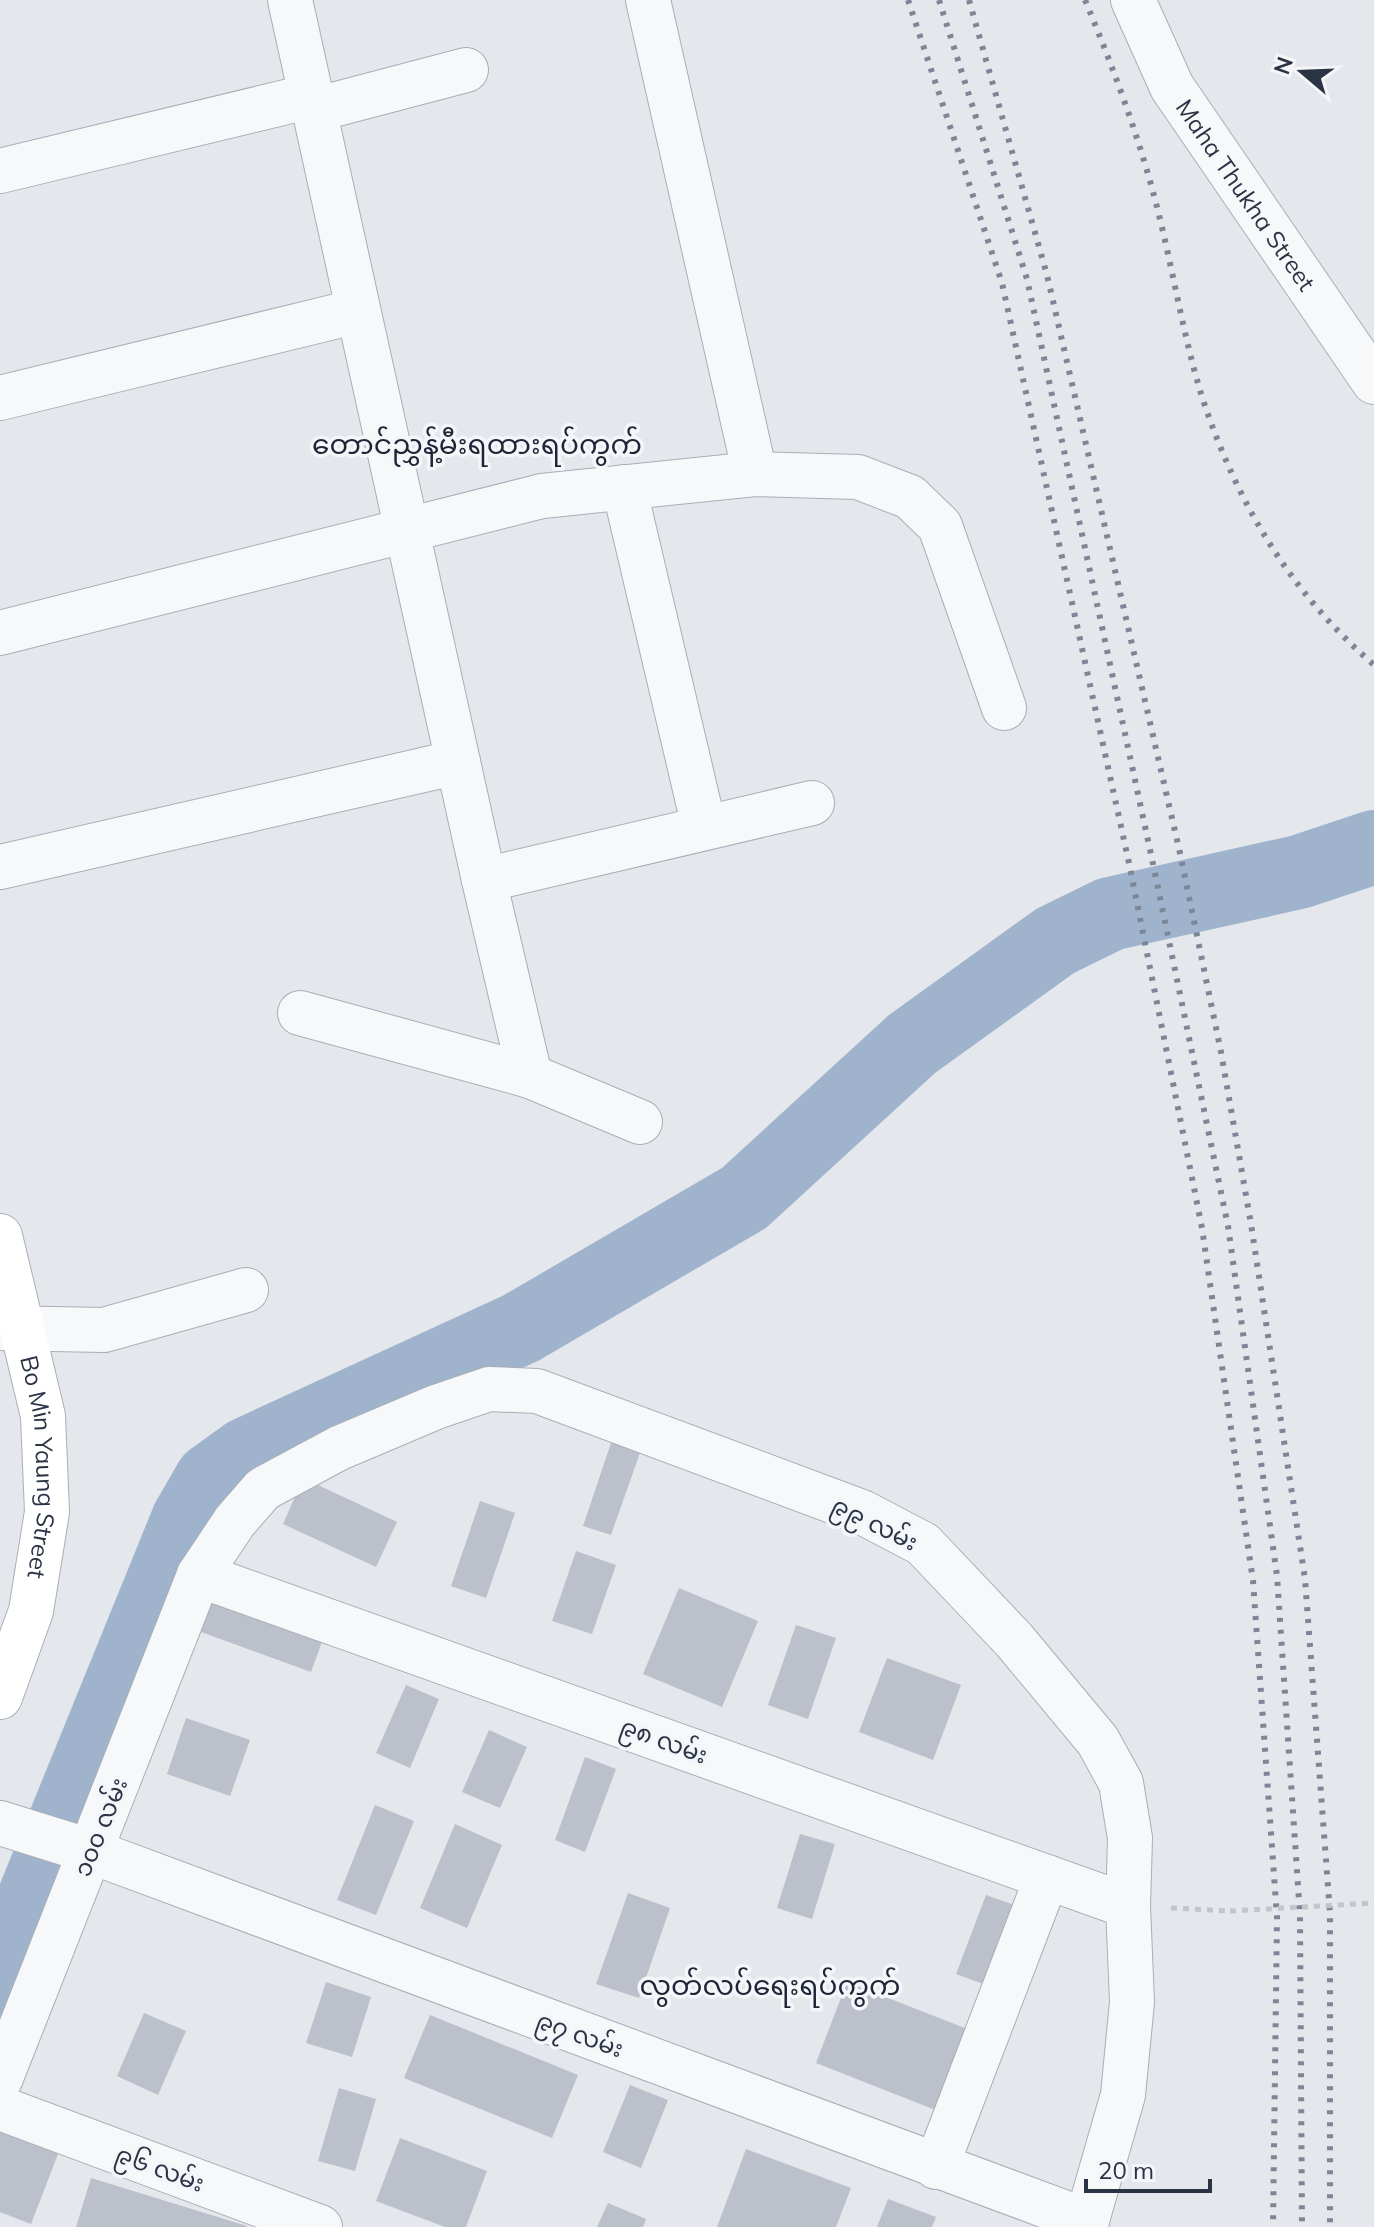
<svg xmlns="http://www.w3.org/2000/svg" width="1374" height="2227" viewBox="0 0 1374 2227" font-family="Mulish,'Noto Sans Myanmar',sans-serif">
	<rect width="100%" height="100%" fill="#e4e7ec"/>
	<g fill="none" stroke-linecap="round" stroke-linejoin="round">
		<path stroke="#9fb4cc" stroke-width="74" d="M0 1982 188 1520 211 1480 247 1454 521 1328 744 1198 912 1044 1055 941 1110 914 1299 872 1374 847"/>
	</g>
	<path fill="#bbc0ca" d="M612 1440 641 1450 611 1535 583 1526Z
		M303 1478 397 1522 376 1567 283 1524Z
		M480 1501 515 1513 486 1598 451 1586Z
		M576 1551 616 1565 592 1634 552 1621Z
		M679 1588 758 1621 722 1707 643 1674Z
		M213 1599 323 1639 311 1672 201 1632Z
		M796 1625 836 1638 808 1719 768 1705Z
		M887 1658 961 1685 933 1760 859 1732Z
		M406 1685 439 1699 410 1768 376 1753Z
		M186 1718 250 1740 230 1796 167 1774Z
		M489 1730 527 1747 500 1808 462 1792Z
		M585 1757 616 1769 585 1852 555 1840Z
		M375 1805 414 1821 376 1915 337 1900Z
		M455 1824 502 1845 467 1928 420 1908Z
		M800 1834 835 1844 812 1919 777 1908Z
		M628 1893 670 1908 639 1998 596 1984Z
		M986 1895 1026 1909 997 1989 956 1974Z
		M326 1982 371 1997 352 2057 306 2043Z
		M847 1982 970 2030 938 2111 816 2063Z
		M144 2013 186 2031 158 2095 117 2076Z
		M430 2015 578 2075 552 2138 404 2078Z
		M630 2085 668 2100 641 2168 603 2152Z
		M339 2088 376 2099 355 2171 318 2161Z
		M0 2125 60 2149 31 2224 0 2212Z
		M400 2138 487 2171 466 2227H445L376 2201Z
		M746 2149 851 2188 836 2227H717Z
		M91 2178 247 2226V2227H76Z
		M888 2199 936 2217 932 2227H877Z
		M608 2203 646 2219 643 2227H597Z"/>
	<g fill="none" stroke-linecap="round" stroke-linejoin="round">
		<g stroke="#a9aeb7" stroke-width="46">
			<g id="street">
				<path d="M290 0 484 880 530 1076"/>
				<path d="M648 0 755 474"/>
				<path id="s1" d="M1133 0 1172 87 1374 382"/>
				<path d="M314 110 466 70"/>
				<path d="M0 171 311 96"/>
				<path d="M0 398 358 311"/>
				<path d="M624 487 704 827"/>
				<path d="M0 633 542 496 755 474 858 477 910 497 940 526 1004 708"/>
				<path d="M0 867 458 762"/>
				<path d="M484 880 812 803"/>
				<path d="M300 1013 530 1076 640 1122"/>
				<path d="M0 1328 104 1330 246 1290"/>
				<path d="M199 1575 1128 1906"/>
				<path d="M0 1823 90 1851 1087 2221"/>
				<path d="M0 2080 199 1575 235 1521 263 1489 339 1448 436 1407 489 1389 537 1391 862 1512 923 1544 1014 1640 1098 1741 1121 1783 1130 1838 1128 1906 1132 2002 1123 2095 1085 2227"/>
				<path d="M0 2108 320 2227"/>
				<path d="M936 2167 1047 1877"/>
			</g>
		</g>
		<g stroke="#a9aeb7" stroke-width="46">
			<g id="secondary">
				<path id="s2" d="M0 1236 43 1416 47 1512 31 1611 0 1697"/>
			</g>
		</g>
		<path stroke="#c2c5cb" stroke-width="5" stroke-dasharray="6 6" stroke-linecap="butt" d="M1171 1908 1230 1911"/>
		<use href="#street" stroke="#f7f8fa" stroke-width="44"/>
		<use href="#secondary" stroke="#fff" stroke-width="44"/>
		<path stroke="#7d8696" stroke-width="6" stroke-dasharray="4 8" stroke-linecap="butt" d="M908 0 1002 283 1129 863 1202 1228 1253 1581 1277 1917 1273 2227
			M939 0 1027 279 1152 859 1228 1226 1277 1576 1300 1915 1302 2227
			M969 0 1047 275 1180 853 1221 1052 1251 1224 1305 1579 1330 1914V2227
			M1085 0C1113 67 1139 137 1157 207 1173 270 1183 335 1202 397 1237 503 1289 591 1374 665"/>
		<path stroke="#c2c5cb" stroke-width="5" stroke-dasharray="6 6" stroke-linecap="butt" d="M1230 1911 1374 1903"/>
	</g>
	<g text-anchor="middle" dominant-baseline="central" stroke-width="7" stroke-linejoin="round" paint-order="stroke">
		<g font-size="24" fill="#2b3445" stroke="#f4f6f9">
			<text stroke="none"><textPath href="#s1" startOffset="226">Maha Thukha Street</textPath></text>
			<text stroke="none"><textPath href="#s2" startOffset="236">Bo Min Yaung Street</textPath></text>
			<text transform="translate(875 1523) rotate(26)">၉၉ လမ်း</text>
			<text transform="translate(664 1740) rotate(20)">၉၈ လမ်း</text>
			<text transform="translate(100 1827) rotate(-68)">၁၀၀ လမ်း</text>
			<text transform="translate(580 2034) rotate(20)">၉၇ လမ်း</text>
			<text transform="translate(160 2168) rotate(20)">၉၆ လမ်း</text>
		</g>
		<g font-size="28" fill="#1d2536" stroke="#f4f6f9">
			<text x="477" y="443">တောင်ညွှန့်မီးရထားရပ်ကွက်</text>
			<text x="770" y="1984">လွတ်လပ်ရေးရပ်ကွက်</text>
		</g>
	</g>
	<g transform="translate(1302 72) rotate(289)" stroke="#f4f6f9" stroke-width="6" paint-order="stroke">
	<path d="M0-6L14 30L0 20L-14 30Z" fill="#2b3445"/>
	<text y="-12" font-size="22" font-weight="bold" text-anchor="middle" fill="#2b3445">N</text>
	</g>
	<path d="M1086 2179v12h124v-12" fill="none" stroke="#2b3445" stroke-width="4"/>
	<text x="1098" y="2179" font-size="24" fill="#2b3445" stroke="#f4f6f9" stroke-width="6" paint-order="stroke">20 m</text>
</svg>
